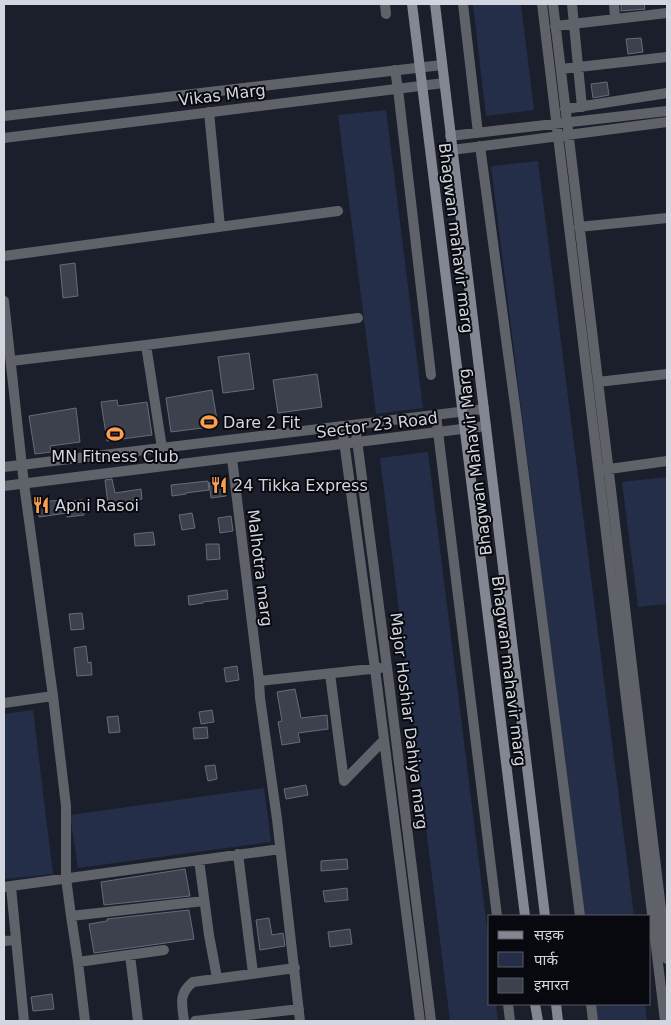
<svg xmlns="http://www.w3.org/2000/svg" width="671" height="1025" viewBox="0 0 671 1025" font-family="'DejaVu Sans','Noto Sans Devanagari',sans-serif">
	<rect width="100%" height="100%" fill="#1b1f2b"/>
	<path fill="#242e49" d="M473 4H521L534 110 486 116Z
		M386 110 423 408 376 414 338 115Z
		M538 161 634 916H584L491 166Z
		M428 452 490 952V1004H496L498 1021H450L380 458Z
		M667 477V604L638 607 622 482Z
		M33 710 53 874 4 879V714Z
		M264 788 271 842 78 868 70 815Z
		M595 1004H645L647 1021H597Z"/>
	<path fill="#3c414d" stroke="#656b78" d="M621 4H644L645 9 621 11Z
		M641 38 643 52 628 54 626 39Z
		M607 82 609 95 593 98 591 84Z
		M75 263 78 296 63 298 60 265Z
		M249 353 254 389 223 393 218 357Z
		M317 374 322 407 278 413 273 380Z
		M212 390 218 426 171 432 166 398Z
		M117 400 118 406 147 402 152 435 107 441 101 402Z
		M76 408 80 442 50 446 51 452 35 454 29 416Z
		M112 479 115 493 141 489 142 499 108 504 105 480Z
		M208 481 209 490 186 493V494L172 496 171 485Z
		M224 481 226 496 211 498 209 483Z
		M63 500V502L82 500 84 515 67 517V513L39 517 37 502Z
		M192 513 195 528 182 530 179 515Z
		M231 516 233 531 220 533 218 518Z
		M153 532 155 545 135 546 134 534Z
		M206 544H219L220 559 207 560Z
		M227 590 228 599 203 602V603L189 605 188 596Z
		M82 613 84 629 71 630 69 614Z
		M86 646 88 663 91 662 92 675 77 676 74 648Z
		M237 666 239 680 226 682 224 668Z
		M295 689 301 718 327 715 328 729 298 733 300 742 282 745 278 722 282 721 277 692Z
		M212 710 214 722 201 724 199 712Z
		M118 716 120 732 109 733 107 717Z
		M207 727 208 738 194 739 193 728Z
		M215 765 217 779 208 781 205 766Z
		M306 785 308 795 286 799 284 789Z
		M347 859 348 869 321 871V861Z
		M185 869 190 896 104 905 101 882Z
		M347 888 348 900 325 902 323 891Z
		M189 910 194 939 94 953 89 924 107 921V919Z
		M269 918 272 935 283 933 285 946 260 950 256 920Z
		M350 929 352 944 330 947 328 932Z
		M52 994 54 1009 33 1011 31 997Z"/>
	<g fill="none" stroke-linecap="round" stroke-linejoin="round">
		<path stroke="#5f6268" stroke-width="10" d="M385 4 386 14
			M463 4 478 133
			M542 4 665 1021
			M553 4 667 959
			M572 4 582 107
			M614 4 615 18
			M555 26 667 13
			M561 69 667 57
			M395 70 398 89 431 375
			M565 109 667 93
			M209 112 220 227
			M450 136 667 111
			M480 146 516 413 580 916
			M452 150 667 122
			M579 227 667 218
			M4 256 338 211
			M4 301 24 484 53 696 66 806V878L71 916 78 962 85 1021
			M146 345 162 448
			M11 361 146 345 358 318
			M598 382 667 374
			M436 415 497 916
			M355 425 387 667 431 1021
			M342 426 375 669 420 1021
			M232 458 259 681 260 698 277 819 300 1021
			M602 470 667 461
			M330 674 344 781 384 740
			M259 681 380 668
			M4 703 53 696
			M238 854 253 973
			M199 860 209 935 217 978
			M4 887 280 849
			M11 887 24 1021
			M71 916 204 901
			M4 941 15 940
			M130 955 138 1021
			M78 962 164 950
			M508 1004 510 1021
			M591 1004 593 1021
			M184 1021C182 1004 178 994 193 982L295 968
			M195 1021 299 1009"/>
		<path stroke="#5f6268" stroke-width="10" d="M4 116 442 65
			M4 138 444 83
			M4 467 484 409
			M4 486 486 426"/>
		<path stroke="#838791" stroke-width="10" d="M412 4 525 916
			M435 4 545 916
			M535 1004 538 1021
			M556 1004 558 1021"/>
	</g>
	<defs>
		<g id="stadium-bare" transform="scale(1.35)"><path d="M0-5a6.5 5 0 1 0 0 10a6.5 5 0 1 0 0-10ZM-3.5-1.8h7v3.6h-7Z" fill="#fa9f50" stroke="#08090e" stroke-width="2.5" paint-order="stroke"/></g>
		<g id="restaurant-bare" transform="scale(1.35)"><path d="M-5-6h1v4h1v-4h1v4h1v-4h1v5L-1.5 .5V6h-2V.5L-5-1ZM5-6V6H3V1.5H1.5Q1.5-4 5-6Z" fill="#fa9f50" stroke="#08090e" stroke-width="2.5" paint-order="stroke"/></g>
	</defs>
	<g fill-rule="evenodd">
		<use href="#stadium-bare" x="209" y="422"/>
		<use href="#stadium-bare" x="115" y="434"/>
		<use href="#restaurant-bare" x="219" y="485"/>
		<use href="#restaurant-bare" x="41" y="505"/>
	</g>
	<g text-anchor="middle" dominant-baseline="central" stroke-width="4" stroke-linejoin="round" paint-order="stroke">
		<g font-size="16" fill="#d3d6de" stroke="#08090e">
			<text transform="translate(222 95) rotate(-7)">Vikas Marg</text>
			<text transform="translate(456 238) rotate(83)">Bhagwan mahavir marg</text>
			<text transform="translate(377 425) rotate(-7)">Sector 23 Road</text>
			<text transform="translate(475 462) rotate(-97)">Bhagwan Mahavir Marg</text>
			<text transform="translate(260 568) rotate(83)">Malhotra marg</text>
			<text transform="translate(509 671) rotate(83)">Bhagwan mahavir marg</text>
			<text transform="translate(409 721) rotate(83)">Major Hoshiar Dahiya marg</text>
		</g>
		<g font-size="16" fill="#d3d6de" stroke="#08090e" text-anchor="start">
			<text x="223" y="422">Dare 2 Fit</text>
			<text x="115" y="456" text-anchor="middle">MN Fitness Club</text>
			<text x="233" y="485">24 Tikka Express</text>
			<text x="55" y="505">Apni Rasoi</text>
		</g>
	</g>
	<rect width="671" height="1025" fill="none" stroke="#d3d6de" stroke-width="10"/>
	<rect x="488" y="915" width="162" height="90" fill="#08090e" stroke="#595b61"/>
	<rect x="498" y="931" width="25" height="8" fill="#838791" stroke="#595b61"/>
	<text x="534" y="940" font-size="15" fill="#d3d6de">सड़क</text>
	<rect x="498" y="952" width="25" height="15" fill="#242e49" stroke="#595b61"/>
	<text x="534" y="965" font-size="15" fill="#d3d6de">पार्क</text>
	<rect x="498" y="978" width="25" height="15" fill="#3c414d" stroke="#595b61"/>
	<text x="534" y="990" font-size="15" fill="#d3d6de">इमारत</text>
</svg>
